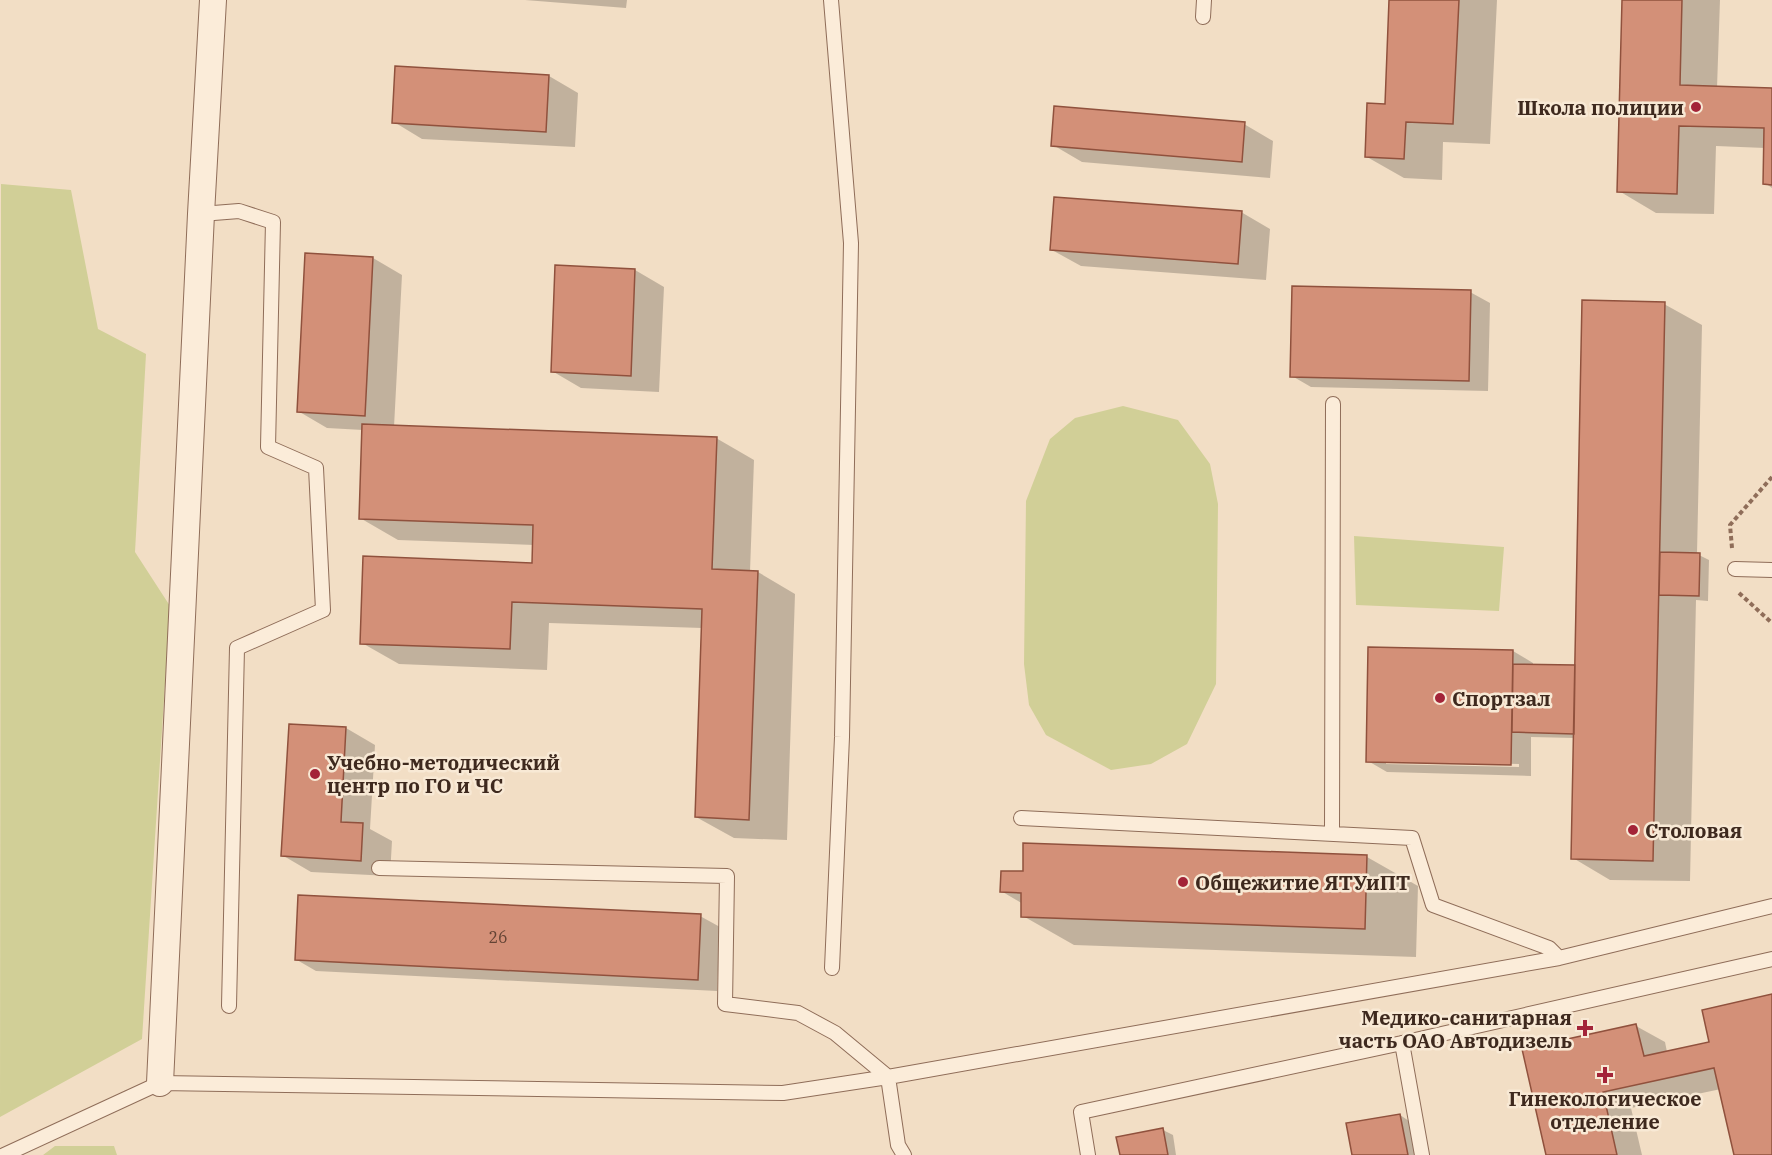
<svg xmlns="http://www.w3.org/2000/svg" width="1772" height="1155" viewBox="0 0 1772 1155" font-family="'IBM Plex Serif',serif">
	<rect width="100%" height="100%" fill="#f2dec5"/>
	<path fill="#d1cf97" d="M1 184 71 190 98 329 146 354 135 552 170 606 142 1039 0 1117Z
		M1123 406 1178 420 1210 464 1218 504 1216 684 1187 744 1151 764 1111 770 1046 735 1029 705 1024 664 1026 501 1050 439 1075 418Z
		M1354 536 1504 547 1499 611 1356 605Z
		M55 1146H114L117 1155H43Z"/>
	<path fill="#0003" fill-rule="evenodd" d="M525 0H627L626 8Z
		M1391 0H1497L1490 144 1443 142 1442 180 1404 178 1367 157 1386 105Z
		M1623 0H1720L1717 88 1772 89V188L1765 183V148L1716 146 1714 214 1656 213 1619 191Z
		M549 76 578 93 575 147 422 139 394 122Z
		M1244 124 1273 141 1270 178 1082 162 1053 145Z
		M1241 212 1270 229 1266 280 1081 266 1052 250Z
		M373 258 402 275 394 427 716 438 754 460 750 572H758L795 594 787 840 734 838 696 817 702 628 549 623 547 670 399 664 362 643 533 564 534 545 398 540 360 518 363 430 327 428 298 411Z
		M557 267 635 270 664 287 659 392 581 388 552 371Z
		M1470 292 1490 303 1488 391 1311 387 1292 376Z
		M1664 304 1702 325 1697 554 1709 560 1708 601 1696 600 1690 881 1610 880 1573 858 1575 738 1531 737V776L1387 772 1368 761 1370 648 1513 651 1533 663V666L1577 667ZM1386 761 1519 764V767L1386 764Z
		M346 728 375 745 370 829 392 841 390 876 311 872 282 855Z
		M1025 844 1367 857 1418 886 1416 957 1074 945 1023 916V904L1001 891 1024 873Z
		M700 916 720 927 717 991 316 971 297 960Z
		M1772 996V1155H1735L1721 1089 1631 1108 1642 1155H1547L1636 1026 1665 1042 1667 1052 1711 1043Z
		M1400 1115 1409 1121 1415 1155H1353Z
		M1163 1130 1173 1135 1176 1155H1121Z"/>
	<path fill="#d39078" stroke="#90513d" stroke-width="1.5" d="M1389 0H1459L1453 124 1406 122 1404 159 1365 157 1367 103 1385 104Z
		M1622 0H1682L1680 85 1772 88V185L1763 184 1764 128 1679 126 1677 194 1617 192Z
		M395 66 549 75 546 132 392 123Z
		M1054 106 1245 122 1242 162 1051 146Z
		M1054 197 1242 211 1238 264 1050 250Z
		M305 253 373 257 365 416 297 412Z
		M555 265 635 269 631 376 551 372Z
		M1292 286 1471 290 1469 381 1290 377Z
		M1582 300 1665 302 1653 861 1571 859Z
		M362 424 717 437 712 569 758 571 749 820 695 817 702 609 512 602 510 649 360 644 363 556 532 563 533 525 359 519Z
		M1660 552 1700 553 1699 596 1659 595Z
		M1368 647 1513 650 1511 765 1366 762Z
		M1513 664 1575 665 1574 734 1512 732Z
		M289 724 346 727 341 822 363 823 361 861 281 856Z
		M1023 843 1367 855 1365 929 1021 917V893L1000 892 1001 871H1023Z
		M298 895 701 914 698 980 295 960Z
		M1772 994V1155H1734L1714 1068 1603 1092 1617 1155H1546L1522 1049 1636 1024 1644 1056 1709 1042 1702 1010Z
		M1400 1114 1408 1155H1352L1346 1123Z
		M1163 1128 1168 1155H1120L1116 1137Z"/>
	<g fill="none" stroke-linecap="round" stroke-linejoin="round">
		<g stroke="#8f6d59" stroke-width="16">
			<path id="lane" d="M831 0 851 243 842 737 832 968
				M1203 17 1204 0
				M201 214 239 211 273 222 268 447 316 468 323 610 237 648 229 1006
				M1735 569 1772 570
				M1021 818 1412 838 1433 905 1549 948 1559 958
				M1332 834 1333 404
				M379 868 727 876 725 1004 798 1013 835 1033 888 1077 898 1145 904 1155
				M1402 1043 1422 1155
				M4 1155 160 1083 783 1093 888 1077 1559 958 1772 906
				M1088 1155 1081 1112 1402 1043 1772 959"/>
		</g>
		<g stroke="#8f6d59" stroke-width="28">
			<path id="street" d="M160 1083 201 214 213 0"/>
		</g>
		<path stroke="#8f6d59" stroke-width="4" stroke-dasharray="4.5 3" stroke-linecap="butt" d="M1732 548 1730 525 1772 477
			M1739 593 1772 623"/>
		<use href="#lane" stroke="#fbecd9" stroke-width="14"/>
		<use href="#street" stroke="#fbecd9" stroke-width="26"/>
	</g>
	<g fill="#a32438" stroke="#f8e9d5" stroke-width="2">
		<circle cx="1696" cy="107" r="6"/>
		<circle cx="1440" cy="698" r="6"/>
		<circle cx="315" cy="774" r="6"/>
		<circle cx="1633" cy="830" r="6"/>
		<circle cx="1183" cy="882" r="6"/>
		<path d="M1582 1019h6v6h6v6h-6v6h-6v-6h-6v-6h6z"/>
		<path d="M1602 1066h6v6h6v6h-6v6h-6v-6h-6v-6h6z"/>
	</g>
	<g text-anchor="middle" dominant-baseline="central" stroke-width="5" stroke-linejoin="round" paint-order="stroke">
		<g font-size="16" fill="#634334">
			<text x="498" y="937">26</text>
		</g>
		<g font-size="20" font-weight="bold" fill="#3e291e" stroke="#f8e9d5" text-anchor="start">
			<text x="1684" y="107" text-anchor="end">Школа полиции</text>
			<text x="1452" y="698">Спортзал</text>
			<text x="327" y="762">Учебно-методический<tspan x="327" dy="23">центр по ГО и ЧС</tspan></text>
			<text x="1645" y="830">Столовая</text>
			<text x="1195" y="882">Общежитие ЯТУиПТ</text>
			<text x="1572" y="1017" text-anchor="end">Медико-санитарная<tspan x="1572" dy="23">часть ОАО Автодизель</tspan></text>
			<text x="1605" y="1098" text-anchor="middle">Гинекологическое<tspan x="1605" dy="23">отделение</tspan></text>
		</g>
	</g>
</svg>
